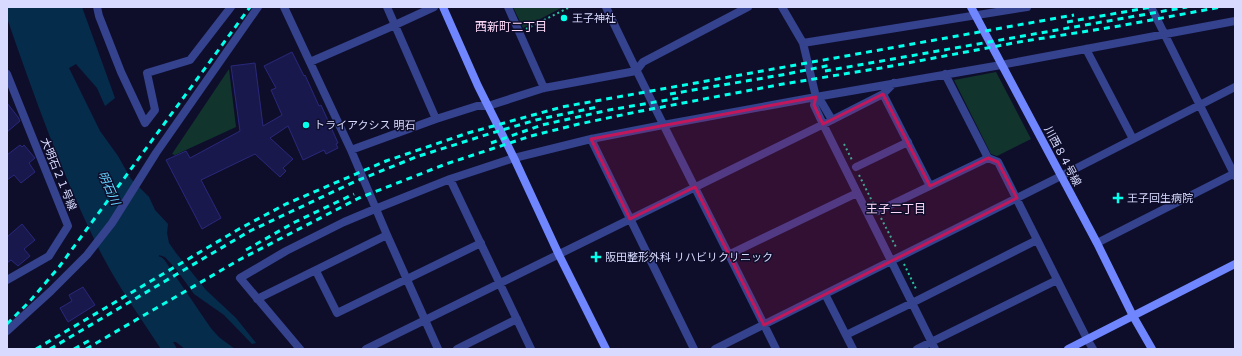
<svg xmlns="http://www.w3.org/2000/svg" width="1242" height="356" viewBox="0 0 1242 356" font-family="Arial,'Noto Sans JP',sans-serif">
	<rect width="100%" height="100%" fill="#0e0e2b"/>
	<path fill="#11352d" d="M513 7H563L523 28Z
		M229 69 236 127 175 155 172 154Z
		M996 72 1031 139 997 156 991 154 954 80Z"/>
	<path fill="#062c4c" d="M7 7H82L115 98 105 106 97 88 76 64 69 68 100 131 118 156 131 179 149 197 155 210 168 224 167 233 169 243 176 253 206 290 236 318 256 343 252 344 224 315 194 294 176 269 165 257 159 255 160 268 184 307 220 338 235 349H185L176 342H173L177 349H161C138 314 113 279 95 241 60 169 33 93 7 18Z"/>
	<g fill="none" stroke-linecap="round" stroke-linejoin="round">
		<path stroke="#062c4c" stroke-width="18" d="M157 265 204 334 217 349"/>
	</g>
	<path fill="#19184d" stroke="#2a287b" d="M292 52 304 76 305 75 319 106 321 105 338 143 336 144 338 148 326 154 324 150 303 160 288 126 270 138 293 159 283 168 286 171 280 177 255 154 201 180 221 218 202 229 166 160 186 151 190 158 240 131 231 66 255 63 263 126 282 115 271 90 276 88 264 66Z
		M7 103 18 117 20 121 7 132Z
		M20 145 22 147 24 145 35 158 29 163 35 172 21 183 14 175 7 180V155Z
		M22 224 35 240 24 249 30 256 18 266 11 260 7 263V237Z
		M83 287 95 305 68 322 60 308 72 301 69 295Z"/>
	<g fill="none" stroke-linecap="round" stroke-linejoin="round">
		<path stroke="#25c69f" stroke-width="2" stroke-dasharray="2 3" stroke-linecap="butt" d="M526 29 570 7
			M844 144 852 160
			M859 175 874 205
			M881 218 897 249
			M904 264 917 291"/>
		<path stroke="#35428e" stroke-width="8" d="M97 7 99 16 121 72 145 123 155 110 147 73 190 60 231 7
			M284 7 351 150 387 235 438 349
			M387 7 436 119
			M508 7 544 88
			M606 7C660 122 720 235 776 349
			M782 7 803 43 816 97 814 105 823 124 935 349
			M1151 7 1235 176
			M803 43 1027 7
			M1086 49 1133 139
			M310 62 395 25 434 7
			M7 74 68 226 49 256 7 280
			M945 74 988 158 998 162 1087 339 1093 349
			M883 94 930 186
			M816 97 822 103 832 120
			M591 139 694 349
			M351 150 436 119 477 106H488L544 88 636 71 643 62 748 7
			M856 167 908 142
			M450 179 531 349
			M878 211 988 158
			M1097 243 1235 173
			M730 254 857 193
			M316 271 337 313 481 243
			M825 294 853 349
			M257 299 387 235
			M7 331 51 291 87 255 112 223 156 153 258 7
			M846 335 912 303 1037 240
			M300 349 240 278 286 251 344 222 375 209 450 179 514 158 591 139 663 125 816 97 1001 65 1235 21
			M366 349 832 120 883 94 894 83
			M457 349 517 319
			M715 349 1061 176 1235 87
			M917 349 1057 280"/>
		<path stroke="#6f86ff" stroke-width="8" d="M443 7 478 86 514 158 559 255 606 349
			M971 7 1097 243 1133 316 1152 349
			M1068 349 1235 264"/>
		<path stroke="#04ffea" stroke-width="3" stroke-dasharray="6 5" stroke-linecap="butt" d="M1067 22 1152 7
			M825 71 1187 7
			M670 94 787 74 831 65
			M491 143 542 125 609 110 679 98
			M246 250 295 222 354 194
			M7 324 30 301 59 267 250 7
			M36 349 239 229 286 204 386 161 468 133 562 107 1074 15
			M50 349 250 231 354 182 416 157 492 133 536 120 597 107
			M74 349 92 339
			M86 349 239 260 359 198 446 164 531 136 579 124 641 111 783 84 881 68 1019 42 1119 26 1221 7"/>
	</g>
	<path fill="#c2185b" fill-opacity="0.2" stroke="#c2185b" stroke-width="3" stroke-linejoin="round" d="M883 94 930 186 988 158 998 162 1017 198 764 325 695 187 630 219 591 139 816 97 814 105 823 124Z"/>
	<g fill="#04ffea" stroke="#0e0e2b" stroke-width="1.5">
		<circle cx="564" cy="18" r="4"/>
		<circle cx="306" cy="125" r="4"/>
		<path d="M1116 192h4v4h4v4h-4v4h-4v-4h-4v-4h4z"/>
		<path d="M594 251h4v4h4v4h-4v4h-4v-4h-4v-4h4z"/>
	</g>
	<g text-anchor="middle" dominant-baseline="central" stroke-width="3" stroke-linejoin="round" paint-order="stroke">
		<g font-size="11" fill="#d8dbff" stroke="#0e0e2b" text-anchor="start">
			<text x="572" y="18">王子神社</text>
			<text x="314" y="125">トライアクシス 明石</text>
			<text x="1127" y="198">王子回生病院</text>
			<text x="605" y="257">阪田整形外科 リハビリクリニック</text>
		</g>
		<g font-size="11" fill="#d8dbff" stroke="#0e0e2b">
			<text transform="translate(1063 156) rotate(62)">川西８４号線</text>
			<text transform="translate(59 174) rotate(68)">大明石２１号線</text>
		</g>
		<g font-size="12" fill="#ffdaf8" stroke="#0e0e2b">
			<text x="511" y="27">西新町二丁目</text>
			<text x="896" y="209">王子二丁目</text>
		</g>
		<g font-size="12" font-style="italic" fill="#66d4ff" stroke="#0e0e2b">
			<text transform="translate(109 188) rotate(66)">明石川</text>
		</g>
	</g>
	<rect width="1242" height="356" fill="none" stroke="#d8dbff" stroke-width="16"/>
</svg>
